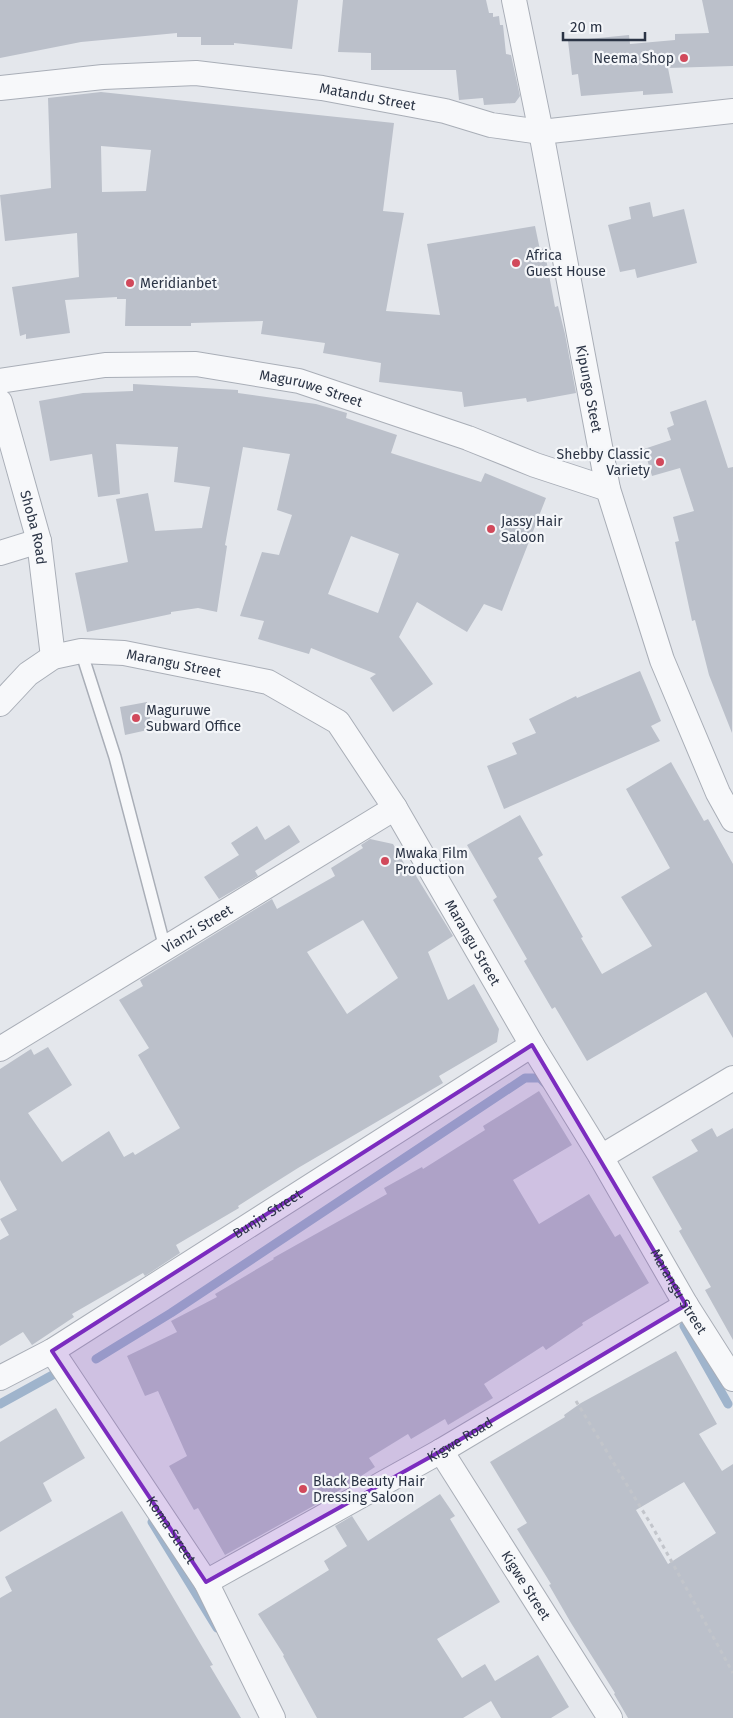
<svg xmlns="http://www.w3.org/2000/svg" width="733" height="1718" viewBox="0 0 733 1718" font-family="'Fira Sans',sans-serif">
	<rect width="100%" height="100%" fill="#e4e7ec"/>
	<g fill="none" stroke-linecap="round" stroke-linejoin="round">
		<path stroke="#9fb4cc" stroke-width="9" d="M684 1326 728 1404
			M96 1359 171 1313 525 1078H540L547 1085
			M0 1404 58 1372 61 1378
			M152 1522 217 1628"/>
	</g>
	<path fill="#bbc0ca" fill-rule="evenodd" d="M0 0H298L292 49 234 43V45H201V37H177V33L81 42 0 58Z
		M343 0H486L489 13H493V17L499 16 500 25H503L506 54 511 55 520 96 515 103 484 105 483 98 459 100 456 70H371V53L338 52Z
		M702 0H733V66L668 68 673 93 643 95V91L581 96 578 74 572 75 568 41 629 35 630 44 675 40V34L709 33Z
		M101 92 394 123 383 211 404 213 386 311 440 315 427 244 535 226 540 250 544 248 555 307 558 306 565 334 576 393 527 402 526 398 464 407 462 392 379 382 381 363 323 353 325 343 261 334 263 321 191 323V326H125L126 299H117V297L65 300 70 333 26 339V334L20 336 12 287 79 277 77 233 5 241 0 195 51 188 48 98ZM101 146 151 150 146 191 102 192Z
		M650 202 653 217 684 209 697 263 637 278 635 269 620 272 608 225 631 219 629 207Z
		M133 384 238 390V393L316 404 347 413 346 418 397 435 391 453 481 482 485 473 546 498 502 611 484 604 467 632 417 602 399 637 433 684 393 712 370 678 376 674 311 648 309 654 258 639 264 621 240 616 262 552 279 555 292 515 277 510 290 454 243 447 225 545 227 546 217 612 198 608 171 612V614L87 632 75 573 128 562 116 499 148 493 155 531 202 528 210 487 174 482 178 447 116 444 120 494 98 497 92 454 50 461 39 401 83 393 133 391ZM351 536 399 554 378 613 328 594Z
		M706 400 728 468 733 467 732 733 709 675 695 620 692 621 675 542 679 541 673 517 694 511 680 468 652 476 644 449 671 440 667 428 674 425 670 412Z
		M640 671 661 721 651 726 660 741 504 809 487 766 517 754 512 743 536 733 529 719 576 696 577 698Z
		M147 702 152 729 125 735 120 707Z
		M671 762 704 821 708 819 733 864V1038L706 992 587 1061 555 1007 552 1009 524 961 527 959 493 900 497 897 467 845 520 815 543 855 538 858 583 937 581 938 602 974 652 946 621 897 670 868 626 789Z
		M289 825 300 842 255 871 258 876 219 899 204 877 239 855 231 843 257 826 265 840Z
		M370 839 393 844 410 874 413 871 453 936 428 952 448 1000 474 984 499 1029 497 1042 439 1076 443 1083 298 1168 238 1206 239 1208 176 1245 180 1253 145 1276 143 1273 72 1314 74 1317 32 1345 23 1332 0 1346V1240L9 1235 0 1219 17 1210 0 1180V1069L31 1049 34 1055 48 1047 72 1085 28 1113 62 1162 109 1131 124 1157 133 1152 135 1155 180 1128 138 1055 149 1048 119 1000 143 986 140 980 272 899 277 909 335 876 331 868 363 848 361 845ZM363 920 398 978 347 1014 307 952Z
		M539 1091 572 1145 513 1180 539 1224 589 1194 615 1237 620 1234 649 1283 582 1323 583 1325 546 1350 543 1346 484 1384 493 1398 448 1425 445 1419 411 1439 408 1434 369 1458 375 1467 326 1499 225 1555 198 1508 194 1510 169 1466 187 1456 158 1391 145 1396 127 1356 177 1332 171 1321 217 1297 215 1294 274 1259 273 1258 387 1194 384 1188 422 1167 423 1169 485 1130 483 1126Z
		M712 1128 717 1137 733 1128V1340L705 1290 711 1287 679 1231 682 1229 652 1177 698 1151 691 1140Z
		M676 1351 717 1424 699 1434 722 1471 733 1464V1718H628L614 1694 615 1693 571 1623 549 1585 551 1584 517 1529 527 1523 490 1462 565 1417 564 1415 581 1403ZM684 1482 716 1533 668 1564 636 1510Z
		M56 1408 85 1458 43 1483 52 1501 0 1532V1442Z
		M440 1494 455 1516 450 1519 500 1602 437 1639 462 1678 485 1664 495 1681 538 1655 569 1707 551 1718H501L491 1701 463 1718H317L283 1656 284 1655 258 1614 329 1570 324 1561 347 1546 335 1526 352 1516 368 1541Z
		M122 1511 213 1665 210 1666 241 1718H0V1598L12 1591 5 1577Z"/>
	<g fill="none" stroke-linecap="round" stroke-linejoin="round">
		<g stroke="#a9aeb7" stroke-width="14">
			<path id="lane" d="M81 651 115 757 165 948"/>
		</g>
		<g stroke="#a9aeb7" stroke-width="26">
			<g id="street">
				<path id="s1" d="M514 0 541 132 608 489 662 660 718 793 733 820"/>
				<path id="s2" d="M0 88 103 77 196 73 322 88 445 111 491 125 541 132 733 111"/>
				<path id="s3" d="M0 381 105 365 196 364 299 381 468 438 535 465 608 489"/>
				<path id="s4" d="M0 402 39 541 53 657"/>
				<path d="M0 553 39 541"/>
				<path id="s5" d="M0 704 28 674 53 657 81 651 124 653 268 682 338 722 395 808 532 1045 601 1157 686 1305 733 1379"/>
				<path id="s6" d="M0 1049 395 808"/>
				<path d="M601 1157 733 1078"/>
				<path id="s7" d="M52 1351 206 1582 273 1718"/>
				<path id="s8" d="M0 1378 52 1351 532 1045"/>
				<path id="s9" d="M441 1451 610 1718"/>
				<path id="s10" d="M206 1582 441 1451 686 1305"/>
			</g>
		</g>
		<path stroke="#c2c5cb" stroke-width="3" stroke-dasharray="4 4" stroke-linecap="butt" d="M576 1401 652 1526 733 1673"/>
		<use href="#lane" stroke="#f7f8fa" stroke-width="11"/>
		<use href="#street" stroke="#f7f8fa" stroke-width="24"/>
	</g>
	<path fill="#7b2cbf" fill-opacity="0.2" stroke="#7b2cbf" stroke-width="4" stroke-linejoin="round" d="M532 1045 686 1305 441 1451 206 1582 52 1351Z"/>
	<g fill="#d1495b" stroke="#f4f6f9" stroke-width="2">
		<circle cx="684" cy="58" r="5"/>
		<circle cx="516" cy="263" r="5"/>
		<circle cx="130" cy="283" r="5"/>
		<circle cx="660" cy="462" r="5"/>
		<circle cx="491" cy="529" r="5"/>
		<circle cx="136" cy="718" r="5"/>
		<circle cx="385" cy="861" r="5"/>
		<circle cx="303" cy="1489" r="5"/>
	</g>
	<g text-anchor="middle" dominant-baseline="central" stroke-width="4.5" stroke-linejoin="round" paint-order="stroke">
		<g font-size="14" fill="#2b3445" stroke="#f4f6f9" text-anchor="start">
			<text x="674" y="58" text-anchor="end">Neema Shop</text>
			<text x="526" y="255">Africa<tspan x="526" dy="16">Guest House</tspan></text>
			<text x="140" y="283">Meridianbet</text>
			<text x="650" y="454" text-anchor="end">Shebby Classic<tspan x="650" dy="16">Variety</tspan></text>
			<text x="501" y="521">Jassy Hair<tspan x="501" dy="16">Saloon</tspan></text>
			<text x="146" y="710">Maguruwe<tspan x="146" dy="16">Subward Office</tspan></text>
			<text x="395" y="853">Mwaka Film<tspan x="395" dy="16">Production</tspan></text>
			<text x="313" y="1481">Black Beauty Hair<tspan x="313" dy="16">Dressing Saloon</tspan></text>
		</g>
		<g font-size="14" fill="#2b3445" stroke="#f4f6f9">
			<text stroke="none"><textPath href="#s2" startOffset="370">Matandu Street</textPath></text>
			<text stroke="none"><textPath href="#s3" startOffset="315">Maguruwe Street</textPath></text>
			<text stroke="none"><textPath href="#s1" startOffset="396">Kipungo Steet</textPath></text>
			<text stroke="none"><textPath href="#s4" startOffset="130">Shoba Road</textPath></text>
			<text stroke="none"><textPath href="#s5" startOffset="194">Marangu Street</textPath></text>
			<text stroke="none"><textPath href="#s6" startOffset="231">Vianzi Street</textPath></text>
			<text stroke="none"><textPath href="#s5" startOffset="629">Marangu Street</textPath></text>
			<text stroke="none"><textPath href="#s8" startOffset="314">Bunju Street</textPath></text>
			<text stroke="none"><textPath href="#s5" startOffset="1034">Marangu Street</textPath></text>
			<text stroke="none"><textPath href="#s10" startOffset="291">Kigwe Road</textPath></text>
			<text stroke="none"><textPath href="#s7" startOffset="215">Koma Street</textPath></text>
			<text stroke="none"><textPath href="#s9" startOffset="159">Kigwe Street</textPath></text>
		</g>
	</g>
	<path d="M563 32v8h82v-8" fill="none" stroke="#2b3445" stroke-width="2.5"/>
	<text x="570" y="32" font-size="15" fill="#2b3445" stroke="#f4f6f9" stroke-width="4" paint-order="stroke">20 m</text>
</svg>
